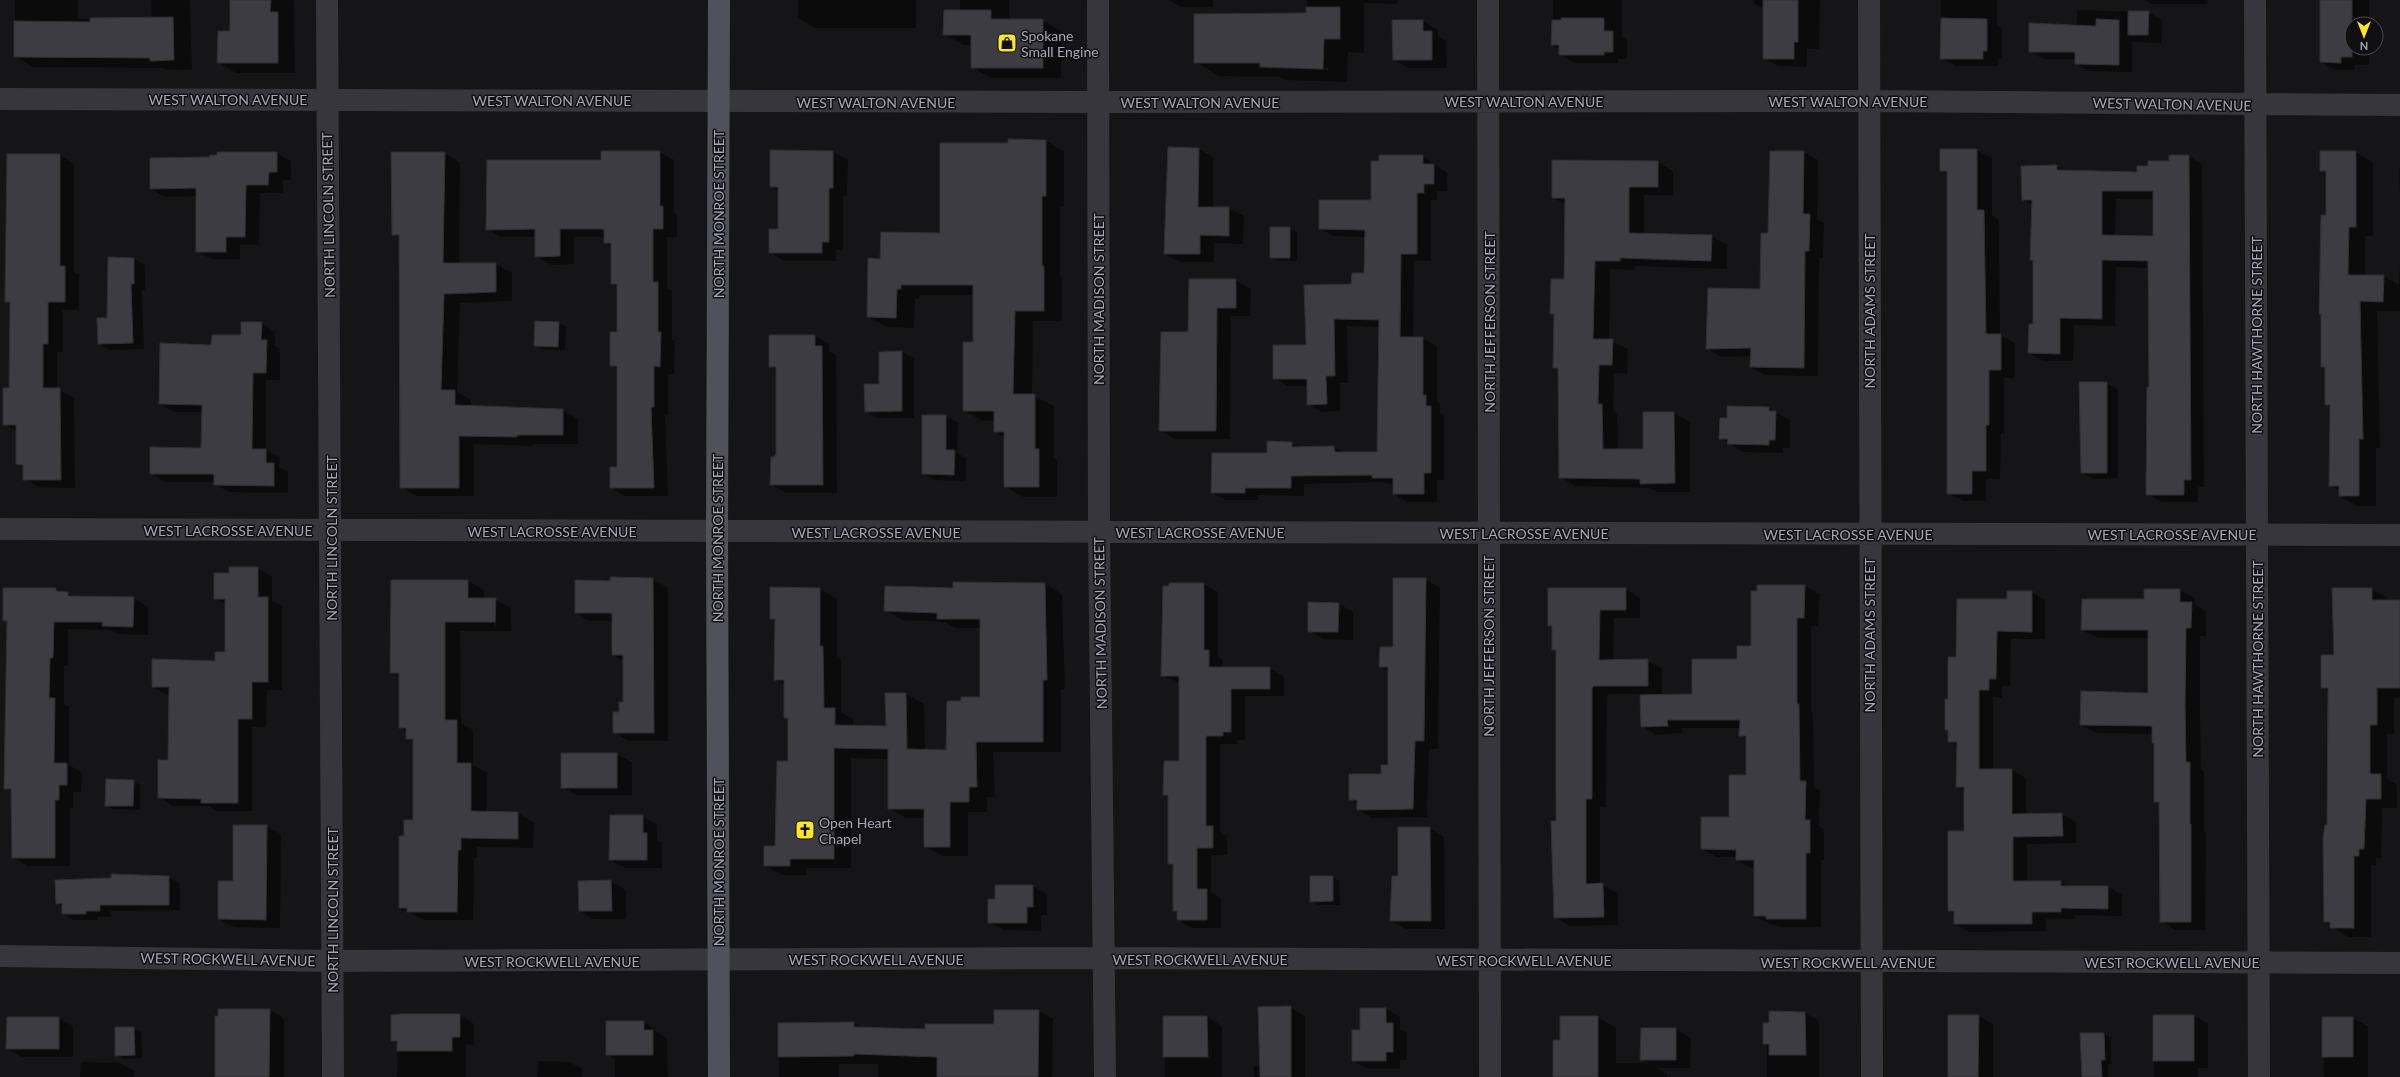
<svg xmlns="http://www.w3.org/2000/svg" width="2400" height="1077" viewBox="0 0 2400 1077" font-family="Lato,sans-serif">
	<rect width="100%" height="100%" fill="#151517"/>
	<path fill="#0007" fill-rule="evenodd" d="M13 0H78V19H152L151 0H190L192 70H169L164 68 33 67 15 56V1Z
		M231 0H294L295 73H236L218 62 231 32Z
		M798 0H916V28H815L798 18Z
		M960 0H1009V20H1042L1061 31V78H991L972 67V45H963L944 34 960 11Z
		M1169 0H1213V7H1181Z
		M1307 0H1398L1397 4 1364 3V53L1348 52 1347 82 1285 80 1279 77 1219 76 1195 62 1307 14ZM1265 66 1328 68V70L1267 68Z
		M1553 0H1622V37L1627 40V59H1618V63H1574L1560 54V49L1552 45Z
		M1754 0H1820L1819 49H1807V67L1778 66 1764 58V9L1754 3Z
		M1941 0H1997V26L2002 28V59H1998V66H1956L1941 58Z
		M2145 0H2207L2208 4H2152Z
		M2322 0H2369V24H2352V48H2369V65H2355V70H2336L2321 62Z
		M2077 10 2148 12 2162 20 2161 43 2132 42V72L2090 71 2076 64V59H2043L2030 51V24H2077Z
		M1423 21 1438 30V36L1446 41 1447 68H1408L1394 59Z
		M1046 141 1064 151V206H1060V276L1062 278V321H1033L1032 395 1054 406V458L1057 460V497H1023L1005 486V438L995 432V421H982L964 410 974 343V295H919V299H915L914 328 887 327 868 317 881 260 941 234 1009 144Z
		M1199 149 1213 157V208H1229L1244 216 1243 244 1214 243V262H1180L1165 254Z
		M1941 150H1977L1992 158V215L1999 220 2000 335 2015 343V378H2004V433H2001L2000 479H1986V501H1963L1948 493V174L1941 171Z
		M771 151 833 152 848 160 847 196H843V250H836V261H784L770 252 779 230V191L771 187Z
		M602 152H660L674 160V213L677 215V237H667V288L672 291V340L675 341 674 374H668V415H665L668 496H625L611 488 618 468V369L611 365 618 333V287L612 283V247L605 243V237H574V264L551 265 536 256V237H501L487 229 602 161Z
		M1804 152 1818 160 1817 219 1824 223 1823 258H1819L1818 376 1765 375 1751 367V356L1721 357 1707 348 1761 290 1769 234Z
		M2356 152 2373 162V236H2365V276H2384L2399 285 2400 265V311H2377L2380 448H2376V506H2357L2340 496V491L2330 485 2331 408 2326 405V368L2322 366 2327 174 2321 171Z
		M277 153 291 161V180H283V193H260L259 245H240V259H211L197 251V196L166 197 151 189 218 156Z
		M444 153 460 162 459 264H496L512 273V301L460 303 457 392 471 400V407L562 410 578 419V444H533V446L474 444V496H417L401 487 400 238 393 234Z
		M60 155 74 164V272L79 275V310H63V352H57V389L74 398 75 488 39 487 24 479V468L17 464V431L4 424 10 389 11 305 6 302Z
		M1423 156 1447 173V191H1437V200H1431V261H1414L1413 338H1423L1437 346V402L1440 404V413L1444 415V480H1437V502H1407L1394 494V485L1382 482 1304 484V496L1258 495V500H1226L1212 493 1268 454 1291 443 1299 448 1334 447 1345 453H1378L1380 327 1347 326 1348 383H1340V411L1322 412 1308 404V386H1288L1274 378 1307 346 1352 285 1365 274 1366 237 1333 236 1320 228 1372 201Z
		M2188 156 2202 164 2204 487H2198V502H2161L2147 494 2150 388 2149 268 2116 267 2115 326 2074 325 2073 361H2043L2029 353 2034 325V261L2031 260 2033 205 2023 200 2057 166 2067 172 2138 173 2149 167ZM2116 199H2154V237L2115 236Z
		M1657 162 1673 171V195H1644V234L1712 236 1727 245V269L1635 266V270L1610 269 1609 340 1628 349 1627 374 1614 373 1613 411 1617 414 1618 450H1644L1674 413 1690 422V492H1657L1649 488 1576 486 1560 477 1559 370 1554 368 1555 316 1551 314 1565 280 1566 205 1553 197Z
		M2399 169H2400V196Z
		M1290 228 1297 232V261H1278L1271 257Z
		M109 258 134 259 145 265V290H142L144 349 110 350 99 344 108 319Z
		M1190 280H1236L1251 289 1250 316H1231L1230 439H1175L1160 430 1189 333Z
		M261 323 275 332V346L280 349V380H266V450L280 458 279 467 288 472V493L229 492 215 484V482H165L151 473 202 449V412H174L160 404 212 346 242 336Z
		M559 323 566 327 565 350 543 349 535 345Z
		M815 336 829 344V351L836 355 837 493H786L771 484 777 455V370L770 366Z
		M902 352 914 359V418H877L866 411Z
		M2080 383H2107L2118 390V478L2093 479 2082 472Z
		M1769 408 1790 420V448H1783V453L1743 452 1720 438 1728 419Z
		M923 416H946L958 423 957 453 966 458V481L935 480 923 474Z
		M258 568 272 577V601L282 606V690H267L266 727H252V811H217L209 806H173L159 797 169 761V695L153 687 216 662 226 653V605L215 598 230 574Z
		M611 578 653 579 668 588V741H629L614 732 624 703V661L613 655V621H590L576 613 611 582Z
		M1425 579 1440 588 1438 749H1429L1427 817 1372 818 1358 810V804L1350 799 1382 775 1389 766V672L1380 667 1394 648Z
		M468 581 484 590V599H495L511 608V631H460L461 723 473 730V765L487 773V813H518L534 823 533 848 477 847V858H474L473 920H424L400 908 405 837 414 821V742L407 739V732L400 728V678L391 672ZM494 606H496V627H494Z
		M1045 584 1062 594 1065 689H1061V752H993L995 797H987V812H968V856H943L925 846V818H906L889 808V759L851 758V868H807V875H782L765 865 776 847 789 762V720L785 718V685L776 680V622L771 619 820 589 837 599V656L841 658V712L853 719V727H887L906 694 924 704 925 751H947L962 702 981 698V628H955L945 622 903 620 885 610 937 589Z
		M1170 584H1204L1218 592V657L1223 660V668H1270L1284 677V696H1245V740H1237V744H1220V831L1227 836V855H1211V892L1221 898V928H1192L1178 920V912L1174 910V867L1169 863V797L1164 794 1180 762V683L1162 675Z
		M1758 586H1805L1820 594 1818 626H1811V712L1813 713 1814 787 1820 790 1819 826 1824 829V860H1821V927H1782L1770 924 1755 916V868H1751L1737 860V857H1717L1702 849 1730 818 1747 776V739L1740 735 1741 728H1682V733L1656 735 1642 726 1654 694H1609L1607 697 1606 807H1600V884L1618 893V925L1570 926 1555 917 1557 651 1553 649V628L1549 626 1625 589 1640 598V618H1614L1613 660H1647L1662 669V696L1693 695 1752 647Z
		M56 589 76 597 134 598 148 607V635L118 634 110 630 68 629V666H64V704L69 707V765L82 773 81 792H73V808H70V866H28L13 857 12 792 5 788 8 623 4 621Z
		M2371 589 2388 598V601H2400V697L2394 698V734H2387V779L2397 785V808H2382L2381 858H2376V865H2371V937H2348L2324 922 2328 826 2329 692 2322 688 2335 656Z
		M2180 590 2195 598V604L2206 611V636H2200V713L2201 769 2204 771V832L2206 833 2205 930H2175L2161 921 2160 805 2155 801V743L2153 734 2096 733 2081 725 2149 694V638H2097L2082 630 2145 600Z
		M2032 592 2045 600V639H2011L2010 686H2002V698L1993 697V770H2012L2026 778V815L2062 814 2076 822V843L2027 844V882H2061L2068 887H2108L2122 895V916L2075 915V919H2046V931L1969 932 1955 924V914L1949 911 1965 832V791L1957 786 1958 746 1949 741V731L1946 729 1949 700 1957 658 2008 600Z
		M1339 604 1353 612V640L1323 639 1309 631Z
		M562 754H617L632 762V795H577L562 787Z
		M133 781 140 785V810L113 809 106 805Z
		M642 816 657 825V840L662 843V868H625L610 860Z
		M266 826 281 834 280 928 234 927 219 919 234 882Z
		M1429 828 1444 837 1445 929H1406L1391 921 1399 877Z
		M169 877 180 884V910L110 911 111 917H97V920H74L63 914V906L57 903Z
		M1332 877 1339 881 1340 905H1318L1311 901Z
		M611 881 626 890V919H594L580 911 579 882Z
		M1033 886 1047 894V915H1041V931L1004 930 989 922 996 900Z
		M1290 1007 1305 1016V1077H1254V1066L1260 1067Z
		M1386 1009 1400 1017V1029L1407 1033V1060H1400V1069H1367L1353 1061 1361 1031Z
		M270 1010 284 1018V1077H200H216Z
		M1039 1011 1053 1019 1052 1077H878V1064H839V1077H779V1024L854 1023 863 1028 926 1030 995 1025Z
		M1805 1013 1819 1021V1077H1767V1045L1764 1043 1770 1024Z
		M460 1015 474 1024V1045L466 1044V1077H397L398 1044 392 1041Z
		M1979 1016 1993 1024V1077H1949Z
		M2154 1016H2194L2208 1024V1068H2198V1077H2154Z
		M1164 1017H1207L1222 1026V1077H1165Z
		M1598 1017 1616 1028V1063H1649L1641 1059 1676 1029 1691 1038 1690 1068H1656L1667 1074V1077H1553L1561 1041Z
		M59 1018 73 1026V1057H22L7 1049Z
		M2323 1018H2353L2368 1026V1077H2324Z
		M644 1022 667 1039 668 1077H615V1059L607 1054Z
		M116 1028H134L141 1032 142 1058 123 1059 116 1055Z
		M2081 1034H2104L2111 1038V1064H2108V1077H2082Z
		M538 1061 570 1062 582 1069V1077H537Z
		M81 1062 119 1063 134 1071V1077H80Z"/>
	<path fill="#3c3c42" stroke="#302f33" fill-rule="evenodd" d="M230 0H271L270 12H278V63H217L218 31H230Z
		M1763 0H1798V42H1794V59H1763Z
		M2320 0H2352V57H2341V63L2320 62Z
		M1306 7H1340V39H1324L1323 69 1260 67V63H1194V14L1306 13Z
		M944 10H991V19H1043V68H971V35H943Z
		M2128 11H2149L2148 35H2128Z
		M173 17 174 60 150 61V58L14 57V21L90 22V18Z
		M1561 18H1604V31H1613V52H1604V55H1559V45H1551L1552 20H1561Z
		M1941 18 1987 19V51H1983V59H1940Z
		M2096 19 2119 20V65L2075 64V52H2029V23L2096 26Z
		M1392 20H1423V31H1432V60H1393Z
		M1008 139 1046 140V196H1042V266H1044V311H1015L1013 394H1035V449H1039V487H1004V432H994V411H963V342H973V285H901V289H897L896 318 867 317 868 258 880 259 881 232 940 233V143H1008Z
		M1168 147 1199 148 1198 207H1229V236L1200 235V254H1164Z
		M1940 149H1977V210H1984L1986 334H2001V370H1989V425H1986V471H1972V494H1947V171H1940Z
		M770 150 833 151V188H829V242H822V253H769V229H778V187H770Z
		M601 151H660V206H663V229H653V282H658V332H661L660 367 654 366V407H651L654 488H610V467H617V366H610V332H617V284H611V243H604V229H560V256L535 257V229L486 230 487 160H601Z
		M1770 151H1804L1803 214H1810L1809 251H1805L1804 368 1750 367 1751 348 1706 349 1708 288 1760 289 1761 233H1768Z
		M2320 151H2356V227H2349L2348 275H2384L2383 302 2360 301 2363 439H2359V496H2339V486H2329L2330 405H2325V367H2321V314H2319L2321 215H2326V171H2320Z
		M217 152H277V172H269L268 185H246L245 237H226V252H196V188L150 189V158L210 157V155H217Z
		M391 152H445L443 263H496V292L444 294 441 390H455V405L563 409V435H517V437L459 436V488H400L399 235H392Z
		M7 154H60V266H65V302H48V344H43V388H60L61 480H23V465L16 464V425H3V388H9L10 302H5Z
		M1379 155H1423V164H1434V184H1424V193H1417V254H1401L1400 337H1423V395H1426V406H1431V473H1424V494H1393V478H1372V475L1291 476V488H1245V493H1211L1212 453H1267V441L1292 442V447L1334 446 1335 452H1377L1379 320 1334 319 1335 376H1326L1327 404 1307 405V379H1273V345H1306L1304 285 1351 284 1352 273H1364L1365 230 1319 229V200H1371V161H1379Z
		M2169 155H2189L2191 480H2184V495H2146L2147 387H2149L2148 261 2102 260V319L2060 318V354L2028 353 2029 324H2033V260H2030L2032 200H2022L2021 166 2057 165V170L2137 172V166H2148V161H2169ZM2102 191H2153V236L2102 235Z
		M1552 160 1658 161V187H1629V233L1712 235 1711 261 1620 258V261H1595L1593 339H1613L1612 365H1599L1598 404H1602L1603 449H1643V412H1674L1675 483 1640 484V479L1559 478 1558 368H1553L1554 314H1550L1551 279H1564L1565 198H1552Z
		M1270 227H1290V258H1270Z
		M108 257 134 258V284H131L133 343 98 344 97 318H107Z
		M1189 279H1236V308H1217L1216 431H1159L1161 332H1188Z
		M535 321 559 322 558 347 534 346Z
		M241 322H262L261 340H267L266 373H253L252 449H266V463H274V486L214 485V474H150V447L201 448 202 405 159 404 160 343 211 345 212 335H241Z
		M769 335H815V346H822L823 485H770L771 457H774L776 454V367H769Z
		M902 351V411L865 412 864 384H879V352Z
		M2079 382H2107V473H2081Z
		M1727 406 1769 407V411H1776L1775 440H1769V445L1727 444 1728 439H1719L1720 418H1727Z
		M922 415H946V450H955L954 475 922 474Z
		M229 567H258V597H268V682H252V719H238V803H201V799L158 798V760H168L169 687H152V659L215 661V652H225V599H214V573H229Z
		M610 577 653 578 654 733H613V712H619V702H623V655H612V613H575V580L610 581Z
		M1393 578H1426L1424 741H1415L1413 809 1357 810V800H1349V774H1381V765H1388V667H1379L1380 647H1393Z
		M391 580H468V598H496L495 622H445V720H457V763H471V811L518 812V839L461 838V850H458L457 912H407V908H399V836H404V820H413V739H406V728H399V673H390Z
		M953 582 1045 583 1047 680H1043V742H976L977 787H969V802H950V847H924V809H888V749L834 748V859H790V866H764V846H775L777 761H788V718H784V680H774L775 619H770V587L820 588V646H823L824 708H835V725L886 726 885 693H906L907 749 946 750 947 701H961V697H980V619H937V613L884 611 885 586 953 588Z
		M1169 583H1204V650H1209V667H1270V689H1231V732H1223V736H1206V826H1213V848H1197V889H1207V920H1177V911H1173V864H1168V795H1163L1164 761H1179V676H1161L1163 586H1169Z
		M1757 585H1805L1804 618H1797V704H1799L1800 781H1806L1805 820H1810V853H1806V919H1766V916H1754V860H1736V850L1701 849V817H1729V775H1746V736H1739L1740 720H1667L1668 726 1641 727 1640 695 1692 694V659H1737V646H1751V591H1757Z
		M3 588H56V591L68 592V596L134 597 133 627 102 626 103 622H54L53 658H50L49 698H55L54 763H67V785H59V800H55V858H12L11 789H4L7 621H3Z
		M1548 588H1626V610H1600L1599 660 1648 659V686H1594L1592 688V799H1586V884L1603 883 1604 917 1554 918 1551 821H1556V650H1552V626H1548Z
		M2332 588H2372V600H2400V688H2377V725H2370V774H2381V799H2366L2364 849H2359V856H2354V928H2330V922H2324L2323 839 2325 825H2327L2328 688H2321V655H2334Z
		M2144 589H2180V602H2192L2191 628H2186L2185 704 2186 762H2190V824H2191V922H2160L2159 802H2154V743H2152V726L2080 725 2081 691 2148 693V630H2081L2082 599H2144Z
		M2007 591H2032V632L1997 631 1996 679H1989V690H1979V769H2012V814L2062 813 2063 836 2013 837V881H2061V886H2108V909L2061 908V912H2032V924H1954V911H1948V831H1964V787H1956L1957 742H1948V730H1945V699H1948V657H1956L1957 599H2007Z
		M1308 602 1339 603 1338 632H1308Z
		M561 753H617V788H561Z
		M106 779 134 780 133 806H105Z
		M610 815H643V833H647V860H609Z
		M233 825H267L266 920 218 919V881H233Z
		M1398 827H1430L1431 921H1390L1392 876H1398Z
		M111 874 169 876V905H100V911H86V914H62V903L56 904 55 880 111 878Z
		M1310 876H1333V901L1310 902Z
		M611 880 612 911H579L578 881Z
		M995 885H1033V907H1027V923H988V899H995Z
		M1291 1006V1077H1260L1258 1007Z
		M1360 1008H1386V1023H1393V1052H1386V1061H1352V1030H1360Z
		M218 1009H270L269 1077H215V1016H218Z
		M994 1010H1039L1038 1077H937V1057L854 1054V1056L778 1057V1023L854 1022V1027L925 1029V1024H994Z
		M1769 1011 1805 1012 1806 1055H1769V1044H1763V1023H1769Z
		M401 1014H460V1037H452V1051H397V1041H391V1015Z
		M1948 1015H1979L1978 1077H1948Z
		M2153 1015H2194V1061H2153Z
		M1163 1016H1207L1208 1057H1163Z
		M1560 1016H1598V1077H1553V1040H1560Z
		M7 1017H59V1049H6Z
		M2322 1017H2353V1057H2322Z
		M606 1021H644V1030H653V1055H606Z
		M115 1027H134L135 1055 115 1056Z
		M1641 1028H1676V1060H1640Z
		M2080 1033H2104L2105 1060H2101L2102 1077H2082Z"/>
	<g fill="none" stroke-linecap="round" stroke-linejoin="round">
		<path stroke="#36363c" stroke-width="22" d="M327 0 333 1077
			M1098 0 1099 532 1105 1077
			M1488 0 1490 1077
			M1869 0 1872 1077
			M2255 0 2259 1077
			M0 99 1098 102 1869 101 2400 105
			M0 529 2400 535
			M0 956 332 961 1105 958 2400 963"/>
		<path stroke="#51515b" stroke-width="22" d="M719 1077 717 532 719 0"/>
	</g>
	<defs>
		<g id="shop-square" transform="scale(1)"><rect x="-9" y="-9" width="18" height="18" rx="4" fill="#fce627" stroke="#101012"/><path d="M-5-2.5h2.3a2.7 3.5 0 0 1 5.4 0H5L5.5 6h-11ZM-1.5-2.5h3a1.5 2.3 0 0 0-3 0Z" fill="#111"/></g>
		<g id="church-square" transform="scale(1)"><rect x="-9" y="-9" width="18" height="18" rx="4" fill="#fce627" stroke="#101012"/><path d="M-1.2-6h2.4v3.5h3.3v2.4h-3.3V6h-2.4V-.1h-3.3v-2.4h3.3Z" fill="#111"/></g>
	</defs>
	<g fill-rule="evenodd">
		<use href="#shop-square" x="1007" y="43"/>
		<use href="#church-square" x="805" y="830"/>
	</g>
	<g text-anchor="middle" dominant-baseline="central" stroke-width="3" stroke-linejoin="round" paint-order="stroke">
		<g font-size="14" fill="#a6a7b8" stroke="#101012" text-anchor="start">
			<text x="1021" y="35">Spokane<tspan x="1021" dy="16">Small Engine</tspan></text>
			<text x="819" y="822">Open Heart<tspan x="819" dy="16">Chapel</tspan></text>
		</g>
		<g font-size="14" fill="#a6a7b8" stroke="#101012">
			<text x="228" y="99">WEST WALTON AVENUE</text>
			<text x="552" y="100">WEST WALTON AVENUE</text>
			<text x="1524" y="101">WEST WALTON AVENUE</text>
			<text x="1848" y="101">WEST WALTON AVENUE</text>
			<text x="876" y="102">WEST WALTON AVENUE</text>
			<text x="1200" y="102">WEST WALTON AVENUE</text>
			<text transform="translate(2172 104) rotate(1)">WEST WALTON AVENUE</text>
			<text transform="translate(718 214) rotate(-90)">NORTH MONROE STREET</text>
			<text transform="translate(328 215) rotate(-91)">NORTH LINCOLN STREET</text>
			<text transform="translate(1098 299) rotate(-90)">NORTH MADISON STREET</text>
			<text transform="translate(1869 311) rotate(-90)">NORTH ADAMS STREET</text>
			<text transform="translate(1489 322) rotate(-90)">NORTH JEFFERSON STREET</text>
			<text transform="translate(2256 335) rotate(-90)">NORTH HAWTHORNE STREET</text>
			<text x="228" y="530">WEST LACROSSE AVENUE</text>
			<text x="552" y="531">WEST LACROSSE AVENUE</text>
			<text x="876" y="532">WEST LACROSSE AVENUE</text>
			<text x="1200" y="532">WEST LACROSSE AVENUE</text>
			<text x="1524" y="533">WEST LACROSSE AVENUE</text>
			<text x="1848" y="534">WEST LACROSSE AVENUE</text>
			<text x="2172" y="534">WEST LACROSSE AVENUE</text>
			<text transform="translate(331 538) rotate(-90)">NORTH LINCOLN STREET</text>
			<text transform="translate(717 538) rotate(-90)">NORTH MONROE STREET</text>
			<text transform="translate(1100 623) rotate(-91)">NORTH MADISON STREET</text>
			<text transform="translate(1869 635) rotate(-90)">NORTH ADAMS STREET</text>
			<text transform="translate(1488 646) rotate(-90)">NORTH JEFFERSON STREET</text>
			<text transform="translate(2257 659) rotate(-90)">NORTH HAWTHORNE STREET</text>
			<text transform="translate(718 862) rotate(-90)">NORTH MONROE STREET</text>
			<text transform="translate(332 910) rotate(-90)">NORTH LINCOLN STREET</text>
			<text transform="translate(228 959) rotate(1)">WEST ROCKWELL AVENUE</text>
			<text x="876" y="959">WEST ROCKWELL AVENUE</text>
			<text x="1200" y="959">WEST ROCKWELL AVENUE</text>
			<text x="1524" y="960">WEST ROCKWELL AVENUE</text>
			<text x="552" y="961">WEST ROCKWELL AVENUE</text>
			<text x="1848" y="962">WEST ROCKWELL AVENUE</text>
			<text x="2172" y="962">WEST ROCKWELL AVENUE</text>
		</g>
	</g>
	<g transform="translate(2364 36) rotate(180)"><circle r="19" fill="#101012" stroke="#4c4c54"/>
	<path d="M0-3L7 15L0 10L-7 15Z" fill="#fce627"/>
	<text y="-6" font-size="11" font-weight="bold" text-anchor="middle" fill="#a6a7b8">N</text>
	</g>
</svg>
